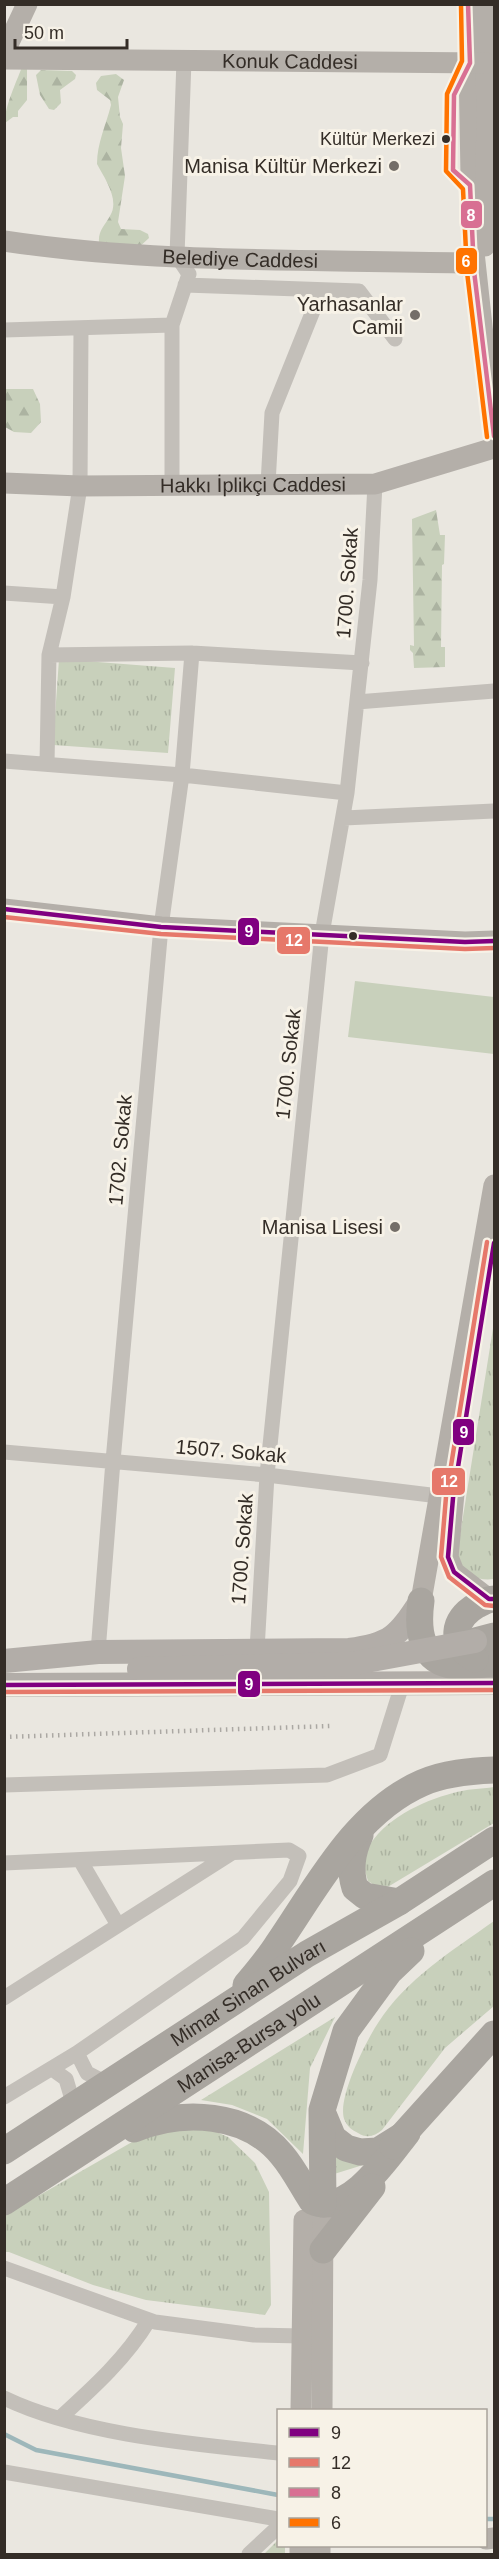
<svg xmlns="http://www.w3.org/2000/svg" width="499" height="2559" viewBox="0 0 499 2559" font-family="Arial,sans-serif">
	<defs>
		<pattern id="grass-tufts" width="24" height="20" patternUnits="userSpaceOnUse" patternTransform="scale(1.5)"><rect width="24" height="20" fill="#c8d0bb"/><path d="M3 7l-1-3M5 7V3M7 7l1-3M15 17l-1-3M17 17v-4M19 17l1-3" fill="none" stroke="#acb3a1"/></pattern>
		<pattern id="forest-firs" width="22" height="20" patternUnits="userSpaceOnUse" patternTransform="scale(1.5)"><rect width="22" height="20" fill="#c8d0bb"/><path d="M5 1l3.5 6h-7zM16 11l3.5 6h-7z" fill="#acb3a1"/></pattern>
	</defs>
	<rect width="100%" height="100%" fill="#eae7e0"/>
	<path fill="url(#grass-tufts)" d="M59 659 175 668 168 753 53 745Z
		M494 1322V1579C478 1581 470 1576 458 1565V1548Z
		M494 1787V1823L386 1888H379L368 1881C365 1871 362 1860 367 1850 382 1820 422 1801 453 1793 466 1789 481 1789 494 1787Z
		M494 1921V2006L445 2048 382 2130C375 2136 367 2139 358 2133 352 2130 348 2127 345 2121 335 2102 366 2041 378 2023 406 1979 452 1951 494 1921Z
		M335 2017 310 2068 303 2154 267 2119 232 2105 201 2100Z
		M178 2129 212 2130 228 2137 255 2163 269 2192 271 2305 265 2315 146 2300 93 2285 9 2252H5V2215L139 2138Z
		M332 2150 363 2165 331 2175Z
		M278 2540V2546H285V2554H264Z"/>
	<path fill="url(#forest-firs)" d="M22 67 27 68V100L18 111V117H13L5 123C4 108 16 83 22 67Z
		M41 70 72 71 76 75 75 79 60 90 61 103 54 110 49 109 40 95 36 75Z
		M116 74 124 80 118 97 120 117 123 124 121 148 125 176 118 222 121 229 140 230 148 234 149 238 137 249 99 242C98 231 105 225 110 216 120 200 105 179 97 164 97 143 106 125 111 105L110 100 97 90 96 83 101 76Z
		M5 389H33L40 404 41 422 31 433 14 432 5 427Z
		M436 510 440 535H445L444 564 442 565 441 647H445V667L414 668 413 653 410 650V645L414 646 412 519Z"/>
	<path fill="#c8d0bb" d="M355 981 494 997V1054L348 1037Z"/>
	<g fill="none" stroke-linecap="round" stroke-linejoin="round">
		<path stroke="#9db7ba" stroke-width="4.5" d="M4 2434 36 2450 278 2495
			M486 2519H494"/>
		<path stroke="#c3bfb9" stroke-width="15" d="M185 285 359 291 395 339
			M4 330 172 325
			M268 484 272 413 321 291
			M172 486V325L189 274 177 256 184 60
			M4 593 63 597
			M49 655 192 653 362 663
			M357 702 494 691
			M4 761 182 775 347 793
			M47 764 49 655 63 597 80 486 81 329
			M344 818 494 811
			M4 1452 267 1475 447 1497
			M257 1650 267 1475 322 934 347 793 370 580 375 484
			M98 1652 113 1461 161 927 182 775 192 653
			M4 1785 327 1775 380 1755 402 1685
			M80 1860 118 1925
			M4 1863 289 1850 299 1856 290 1881 243 1938 77 2053 4 2097
			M4 1998 232 1853
			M77 2053 87 2073 106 2083
			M52 2069 66 2079 74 2106
			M4 2268 155 2322 254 2335 303 2336
			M4 2398C81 2435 194 2444 278 2453
			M61 2417C94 2387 126 2358 149 2320
			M4 2472 278 2519
			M249 2554 278 2527"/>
		<g stroke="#b4afa9" stroke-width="21">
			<path d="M468 4 472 234 494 436"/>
			<path d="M483 4 487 107 485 246"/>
			<path d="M4 53 27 4"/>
			<path id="s1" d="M4 59 486 63"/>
			<path id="s2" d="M4 241C156 264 310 259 462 263L474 271"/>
			<path id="s3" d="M4 483 80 486 375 484 494 448"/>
			<path d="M4 909 161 927 465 942 494 941"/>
			<path d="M455 1483 448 1557 454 1572 489 1599"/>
			<path d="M421 1601 494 1185"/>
			<path d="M301 2410 304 2220"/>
			<path d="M322 2410 323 2204"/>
			<path d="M486 2539 494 2538"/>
			<path d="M300 2554V2546"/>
			<path d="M320 2554V2546"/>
		</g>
		<path stroke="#b2ada8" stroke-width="24" d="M4 1661 98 1652 349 1650C391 1645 398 1636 421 1601
			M4 1685 494 1683"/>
		<g stroke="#a9a59f" stroke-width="27">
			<path d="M421 1601C417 1630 420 1663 457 1666 469 1667 482 1664 494 1663"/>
			<path d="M475 1641 494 1636"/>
			<path d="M475 1659C449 1644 452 1620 477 1605 483 1602 488 1599 494 1599"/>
			<path d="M360 1835C352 1852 349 1869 355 1888L365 1896 399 1902"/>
			<path d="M246 1985C257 1972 268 1959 277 1945 317 1887 355 1812 422 1783 444 1773 471 1771 494 1770"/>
			<path d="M323 2114 333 2138 346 2148 360 2152 378 2151 402 2136"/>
			<path d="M134 2129C183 2109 247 2112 282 2155 294 2169 302 2186 312 2201 348 2218 388 2157 407 2133"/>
			<path d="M393 2146 494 2034"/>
			<path id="s4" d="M4 2151 307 1954 399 1902 494 1840"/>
			<path id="s5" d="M4 2202 494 1883"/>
			<path d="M323 2204 322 2110 346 2031 389 1972 411 1951"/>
			<path d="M323 2250 372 2187"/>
		</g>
		<path stroke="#aba8a3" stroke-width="4.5" stroke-dasharray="1.5 4.5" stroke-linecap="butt" d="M4 1737 330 1726"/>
		<path stroke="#b2ada8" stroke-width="24" d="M139 1669 350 1664 475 1641"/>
		<g stroke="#f7f2e7" stroke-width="9">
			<path id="bus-1" d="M4 909 161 927 465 942 494 941
				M494 1243 453 1498 448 1557 454 1572 489 1599H494
				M4 1685 494 1683"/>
		</g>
		<g stroke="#f7f2e7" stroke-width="9">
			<path id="bus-2" d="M4 917 161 934 465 949 494 948
				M487 1242 446 1497 441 1557 449 1577 485 1605 494 1606
				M4 1692 494 1690"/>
		</g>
		<g stroke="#f7f2e7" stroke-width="9">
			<path id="bus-3" d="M468 4 470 63 454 95 453 170 470 185 474 271 494 436"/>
		</g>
		<g stroke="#f7f2e7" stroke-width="9">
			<path id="bus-4" d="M461 4 462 61 447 94 446 171 463 189 467 272 487 437"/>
		</g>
		<use href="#bus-1" stroke="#800080" stroke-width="4.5"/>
		<use href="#bus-2" stroke="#e6786a" stroke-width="4.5"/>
		<use href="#bus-3" stroke="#d87093" stroke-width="4.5"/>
		<use href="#bus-4" stroke="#ff7300" stroke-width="4.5"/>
	</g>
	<g fill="#342d27" stroke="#f7f2e7" stroke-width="2">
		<circle cx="446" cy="139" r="5"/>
		<circle cx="353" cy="936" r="5"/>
	</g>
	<g fill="#746e68" stroke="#f7f2e7" stroke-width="2">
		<circle cx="394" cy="166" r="6"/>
		<circle cx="415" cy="315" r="6"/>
		<circle cx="395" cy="1227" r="6"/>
	</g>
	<g text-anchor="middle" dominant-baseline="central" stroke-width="6" stroke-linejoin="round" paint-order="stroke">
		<g font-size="18" fill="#342d27" stroke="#f7f2e7" text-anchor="end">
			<text x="435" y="139">Kültür Merkezi</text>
		</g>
		<g font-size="20" fill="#342d27" stroke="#f7f2e7">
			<text stroke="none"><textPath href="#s1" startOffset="286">Konuk Caddesi</textPath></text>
			<text stroke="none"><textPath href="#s2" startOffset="237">Belediye Caddesi</textPath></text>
			<text stroke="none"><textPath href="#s3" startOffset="249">Hakkı İplikçi Caddesi</textPath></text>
			<text transform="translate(347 583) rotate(-86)">1700. Sokak</text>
			<text transform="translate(288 1064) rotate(-84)">1700. Sokak</text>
			<text transform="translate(120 1150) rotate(-85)">1702. Sokak</text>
			<text transform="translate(231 1451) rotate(5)">1507. Sokak</text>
			<text transform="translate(242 1549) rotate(-86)">1700. Sokak</text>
			<text stroke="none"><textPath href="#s4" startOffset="291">Mimar Sinan Bulvarı</textPath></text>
			<text stroke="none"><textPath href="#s5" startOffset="292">Manisa-Bursa yolu</textPath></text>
		</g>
		<g font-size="20" fill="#342d27" stroke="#f7f2e7" text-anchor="end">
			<text x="382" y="166">Manisa Kültür Merkezi</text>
			<text x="403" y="304">Yarhasanlar<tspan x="403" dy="23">Camii</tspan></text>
			<text x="383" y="1227">Manisa Lisesi</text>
		</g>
	</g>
	<g stroke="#f7f2e7" stroke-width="2">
		<rect x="460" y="200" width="23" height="29" rx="6" fill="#d87093"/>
		<rect x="455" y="247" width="23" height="28" rx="6" fill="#ff7300"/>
		<rect x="237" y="917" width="23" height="29" rx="6" fill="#800080"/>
		<rect x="276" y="926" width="35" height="29" rx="6" fill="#e6786a"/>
		<rect x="452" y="1418" width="23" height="28" rx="6" fill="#800080"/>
		<rect x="431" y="1467" width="35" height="29" rx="6" fill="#e6786a"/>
		<rect x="237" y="1670" width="24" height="28" rx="6" fill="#800080"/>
	</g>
	<g font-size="16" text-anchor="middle" font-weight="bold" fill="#fff">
		<text x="471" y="221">8</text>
		<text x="466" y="267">6</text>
		<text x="249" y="937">9</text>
		<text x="294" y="946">12</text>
		<text x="464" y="1438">9</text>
		<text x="449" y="1487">12</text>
		<text x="249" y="1690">9</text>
	</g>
	<rect width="499" height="2559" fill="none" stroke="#342d27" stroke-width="12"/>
	<rect x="277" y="2409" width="210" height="138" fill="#f7f2e7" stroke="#a9a39a" stroke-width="1.5"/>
	<rect x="289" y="2428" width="30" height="9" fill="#800080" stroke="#a9a39a" stroke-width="1.5"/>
	<text x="331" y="2439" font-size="18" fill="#342d27">9</text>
	<rect x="289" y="2458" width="30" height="9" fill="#e6786a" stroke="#a9a39a" stroke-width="1.5"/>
	<text x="331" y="2469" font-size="18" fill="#342d27">12</text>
	<rect x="289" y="2488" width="30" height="9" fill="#d87093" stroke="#a9a39a" stroke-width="1.5"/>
	<text x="331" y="2499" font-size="18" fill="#342d27">8</text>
	<rect x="289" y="2518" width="30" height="9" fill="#ff7300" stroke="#a9a39a" stroke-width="1.5"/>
	<text x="331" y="2529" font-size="18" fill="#342d27">6</text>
	<path d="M15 39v9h112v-9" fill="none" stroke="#342d27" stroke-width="3"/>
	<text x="24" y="39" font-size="18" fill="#342d27" stroke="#f7f2e7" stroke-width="4.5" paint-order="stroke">50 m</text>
</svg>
